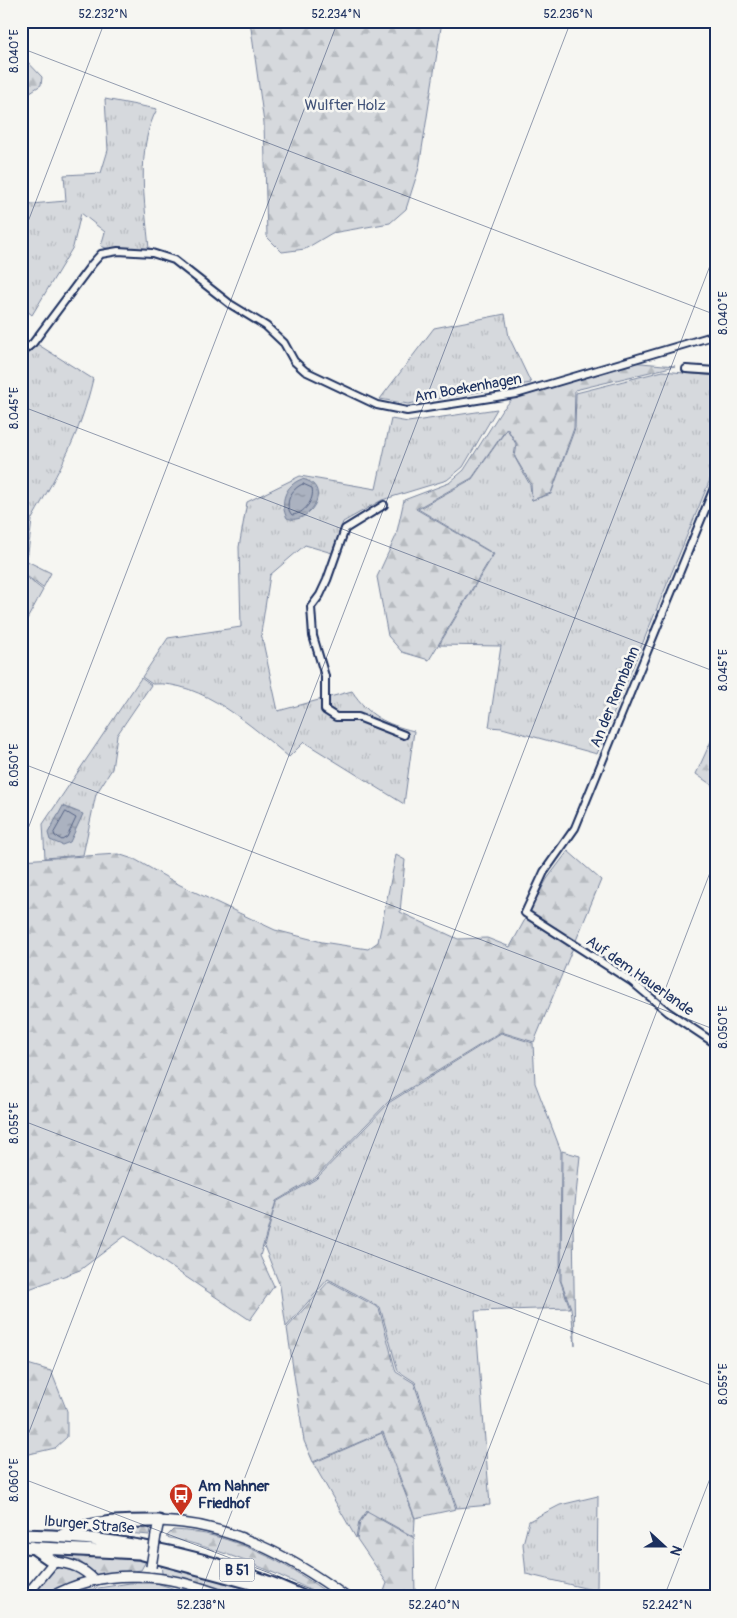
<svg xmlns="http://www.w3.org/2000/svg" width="737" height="1618" viewBox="0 0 737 1618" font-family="Pangolin,sans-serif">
	<defs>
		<pattern id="grass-tufts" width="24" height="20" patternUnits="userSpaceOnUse" patternTransform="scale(1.25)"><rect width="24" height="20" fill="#d6d9dd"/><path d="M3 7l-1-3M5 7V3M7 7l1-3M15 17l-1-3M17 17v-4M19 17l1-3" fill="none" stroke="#b7bbc0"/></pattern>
		<pattern id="forest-firs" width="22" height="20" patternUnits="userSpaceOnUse" patternTransform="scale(1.25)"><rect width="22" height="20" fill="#d6d9dd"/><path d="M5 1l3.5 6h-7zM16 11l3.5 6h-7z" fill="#b7bbc0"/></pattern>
		<pattern id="water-ripples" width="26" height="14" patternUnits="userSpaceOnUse" patternTransform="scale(1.25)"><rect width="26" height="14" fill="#abb2c0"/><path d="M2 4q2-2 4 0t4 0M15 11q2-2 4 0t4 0" fill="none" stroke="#8a919f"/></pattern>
	</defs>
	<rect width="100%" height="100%" fill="#f6f6f2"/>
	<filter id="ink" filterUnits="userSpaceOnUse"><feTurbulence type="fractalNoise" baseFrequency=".02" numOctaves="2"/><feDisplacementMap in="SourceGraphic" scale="10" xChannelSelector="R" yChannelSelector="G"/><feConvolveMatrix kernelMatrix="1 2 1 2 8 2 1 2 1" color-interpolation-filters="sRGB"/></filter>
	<g filter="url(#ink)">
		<path fill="url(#grass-tufts)" stroke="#78849e" d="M105 99 157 109C135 151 145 202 149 249L106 248 101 246 105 232 81 213 73 247 32 315 21 306V228L31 204 66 201 64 175 101 173 108 150Z
			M505 314 509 337 531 383 408 404 380 399 434 328Z
			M37 344 93 379C80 435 60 469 32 519L21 516V358L26 357Z
			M663 371 716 376V465L597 754 502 728 489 727 501 646 439 645 494 554 418 509 472 479 507 429 516 444 514 456 530 485 532 500 551 494 575 428 576 393Z
			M497 409 463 467 447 480 382 500 343 522 332 553 305 545 270 575 261 633 278 711 352 691C369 716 385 724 414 731L404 804 304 742 289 757C252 727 202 680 152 684L142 677 168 638 241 627 239 547 247 502 300 476 376 489 391 419 408 422Z
			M21 573 43 590 21 630Z
			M141 678 151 685 117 735 112 769 96 794 83 855 45 858 43 824Z
			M501 1033 533 1043 535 1083 561 1151 560 1280 570 1308 475 1311 490 1505 457 1508 415 1382 398 1371 380 1307 328 1279 286 1327 280 1286 264 1246 276 1202 316 1179 390 1102Z
			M382 1433 415 1519 414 1537 367 1511 359 1522 356 1538 313 1463Z
			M598 1496 597 1591 526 1574 523 1544 529 1521 560 1505Z"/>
		<path fill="url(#forest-firs)" stroke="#78849e" d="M21 21H24V58L42 77 41 85 24 96H21Z
			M250 21H442L419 168 406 209 390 223 332 233 305 249 282 252 267 237 264 123Z
			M630 362 675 366 575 390 574 428 551 493 532 500 531 484 515 457 517 444 507 428 472 478 416 509 493 554 429 660 402 652 388 636 377 577 396 536 404 500 449 483 464 470 502 410 516 395Z
			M21 518 32 520 27 561 51 573 43 588 21 572Z
			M716 730V788L696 774Z
			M568 851 601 880 534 1042 501 1032 389 1101 315 1178 276 1201 260 1256 274 1286 250 1320 125 1236 80 1270 21 1292V860L118 854 136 860 180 885 275 930 322 942 368 949 378 942 396 855 405 860 400 912 458 939 487 938 510 947 547 879Z
			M562 1151 580 1156 573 1224 575 1346 571 1308 561 1281Z
			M329 1281 379 1308 396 1372 414 1383 456 1509 415 1518 383 1432 313 1462 304 1441 287 1328Z
			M21 1362 51 1371 67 1411V1437L55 1448 21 1456Z
			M367 1512 414 1538 415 1597H382L387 1583 357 1539 360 1522Z
			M127 1526 150 1528 149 1535 98 1530Z
			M173 1530C231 1532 287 1563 333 1597H324C273 1571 222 1549 166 1537Z
			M53 1554H64L146 1561 141 1570 98 1576 79 1561 58 1558Z
			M161 1564 245 1587 264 1597H236L162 1573Z
			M68 1565 83 1571V1579L45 1597H30L55 1567Z
			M130 1583H156L201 1597H69L80 1591Z"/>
		<path fill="url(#water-ripples)" stroke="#717e99" d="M302 479C335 486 308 527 287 518 279 503 285 485 302 479Z
			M63 806 83 814 70 842 62 845 50 840 48 833Z"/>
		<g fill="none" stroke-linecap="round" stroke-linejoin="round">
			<path stroke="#556385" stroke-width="1" d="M303 484 312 488C315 500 304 514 292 515 283 505 291 488 303 484Z
				M66 812 76 818 67 837 62 840 55 836 54 833Z"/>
			<g stroke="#1b2f5e" stroke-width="10">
				<path id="street" d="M21 353 33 343 92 264 101 254 118 251 152 253 174 260 230 304 266 326 284 343 294 361 305 371 377 405 407 411 516 394 716 335
					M686 369 716 371
					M716 483 575 828 544 872 525 913 631 981 668 1012 716 1044
					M384 505 345 529 327 580 320 595 311 607 313 636 325 676V710L336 717H358L404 735"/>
			</g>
			<g stroke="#1b2f5e" stroke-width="12">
				<path id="secondary" d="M156 1535 159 1521C229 1523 290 1556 346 1597
					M25 1597 54 1562C71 1563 83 1568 94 1580
					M51 1597C108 1565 169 1574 227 1597"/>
			</g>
			<g stroke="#1b2f5e" stroke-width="15">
				<path id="highway" d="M21 1535C121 1536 213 1556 304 1597
					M63 1535C93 1520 126 1521 159 1521
					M21 1547 139 1553 251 1583 282 1597
					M32 1547 54 1562"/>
			</g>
			<use href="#street" stroke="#f6f6f2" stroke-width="6"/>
			<use href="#secondary" stroke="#f6f6f2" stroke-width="9"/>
			<use href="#highway" stroke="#f6f6f2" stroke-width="11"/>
			<g stroke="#1b2f5e" stroke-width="12" stroke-linecap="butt">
				<path id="secondary-bridge" d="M151 1567 156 1535"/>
			</g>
			<use href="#secondary-bridge" stroke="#f6f6f2" stroke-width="9"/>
		</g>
	</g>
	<path fill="none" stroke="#1b2f5e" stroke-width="1" stroke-opacity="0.45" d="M21 48 716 315M21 240 105 21M21 406 716 672M21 763 716 1030M21 847 338 21M21 1120 716 1387M21 1453 571 21M21 1478 332 1597M199 1597 716 250M432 1597 716 857M664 1597 716 1463"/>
	<defs>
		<g id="bus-pin" transform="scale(1.25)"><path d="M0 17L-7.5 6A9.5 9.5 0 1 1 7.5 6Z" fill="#c8321e" stroke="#f6f6f2"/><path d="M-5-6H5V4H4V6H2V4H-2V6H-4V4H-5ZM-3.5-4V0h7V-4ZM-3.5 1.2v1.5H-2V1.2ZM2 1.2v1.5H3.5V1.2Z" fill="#fff"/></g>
	</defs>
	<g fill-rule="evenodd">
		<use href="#bus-pin" x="181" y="1495"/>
	</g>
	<g text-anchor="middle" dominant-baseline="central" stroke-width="5" stroke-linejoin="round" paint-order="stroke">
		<rect fill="#f6f6f2" stroke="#5d6b8a" stroke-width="1" x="219.5" y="1558.5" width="35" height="23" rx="4"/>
		<g font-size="14" font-weight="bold" fill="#1b2f5e">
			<text x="237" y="1570">B 51</text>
		</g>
		<g font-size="15" fill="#405177" stroke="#f6f6f2">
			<text x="345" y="105">Wulfter Holz</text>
		</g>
		<g font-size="15" fill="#1b2f5e" stroke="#f6f6f2">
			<text transform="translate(468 388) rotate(-10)">Am Boekenhagen</text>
			<text transform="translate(615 697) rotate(-68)">An der Rennbahn</text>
			<text transform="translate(640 976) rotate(35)">Auf dem Hauerlande</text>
			<text transform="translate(89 1525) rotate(5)">Iburger Straße</text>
		</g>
		<g font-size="15" font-weight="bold" fill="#1b2f5e" stroke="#f6f6f2" text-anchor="start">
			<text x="198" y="1486">Am Nahner<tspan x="198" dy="17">Friedhof</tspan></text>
		</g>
	</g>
	<rect width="737" height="1618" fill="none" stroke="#f6f6f2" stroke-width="55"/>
	<g transform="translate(664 1546) rotate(111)" stroke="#f6f6f2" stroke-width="4" paint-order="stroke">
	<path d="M0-4L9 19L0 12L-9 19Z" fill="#1b2f5e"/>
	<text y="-8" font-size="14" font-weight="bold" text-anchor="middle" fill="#1b2f5e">N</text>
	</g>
	<rect x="28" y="28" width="682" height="1562" fill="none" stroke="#1b2f5e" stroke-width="2"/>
	<g font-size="12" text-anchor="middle" fill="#1b2f5e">
		<text x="103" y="18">52.232°N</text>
		<text x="336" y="18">52.234°N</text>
		<text x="568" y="18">52.236°N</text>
		<text transform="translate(14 51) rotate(-90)" y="4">8.040°E</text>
		<text transform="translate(723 313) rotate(-90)" y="4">8.040°E</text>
		<text transform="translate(14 408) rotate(-90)" y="4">8.045°E</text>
		<text transform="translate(723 670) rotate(-90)" y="4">8.045°E</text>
		<text transform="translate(14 765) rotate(-90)" y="4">8.050°E</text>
		<text transform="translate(723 1027) rotate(-90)" y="4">8.050°E</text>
		<text transform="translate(14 1123) rotate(-90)" y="4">8.055°E</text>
		<text transform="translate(723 1384) rotate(-90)" y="4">8.055°E</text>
		<text transform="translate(14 1480) rotate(-90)" y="4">8.060°E</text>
		<text x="201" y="1609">52.238°N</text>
		<text x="434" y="1609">52.240°N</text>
		<text x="667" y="1609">52.242°N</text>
	</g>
</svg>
